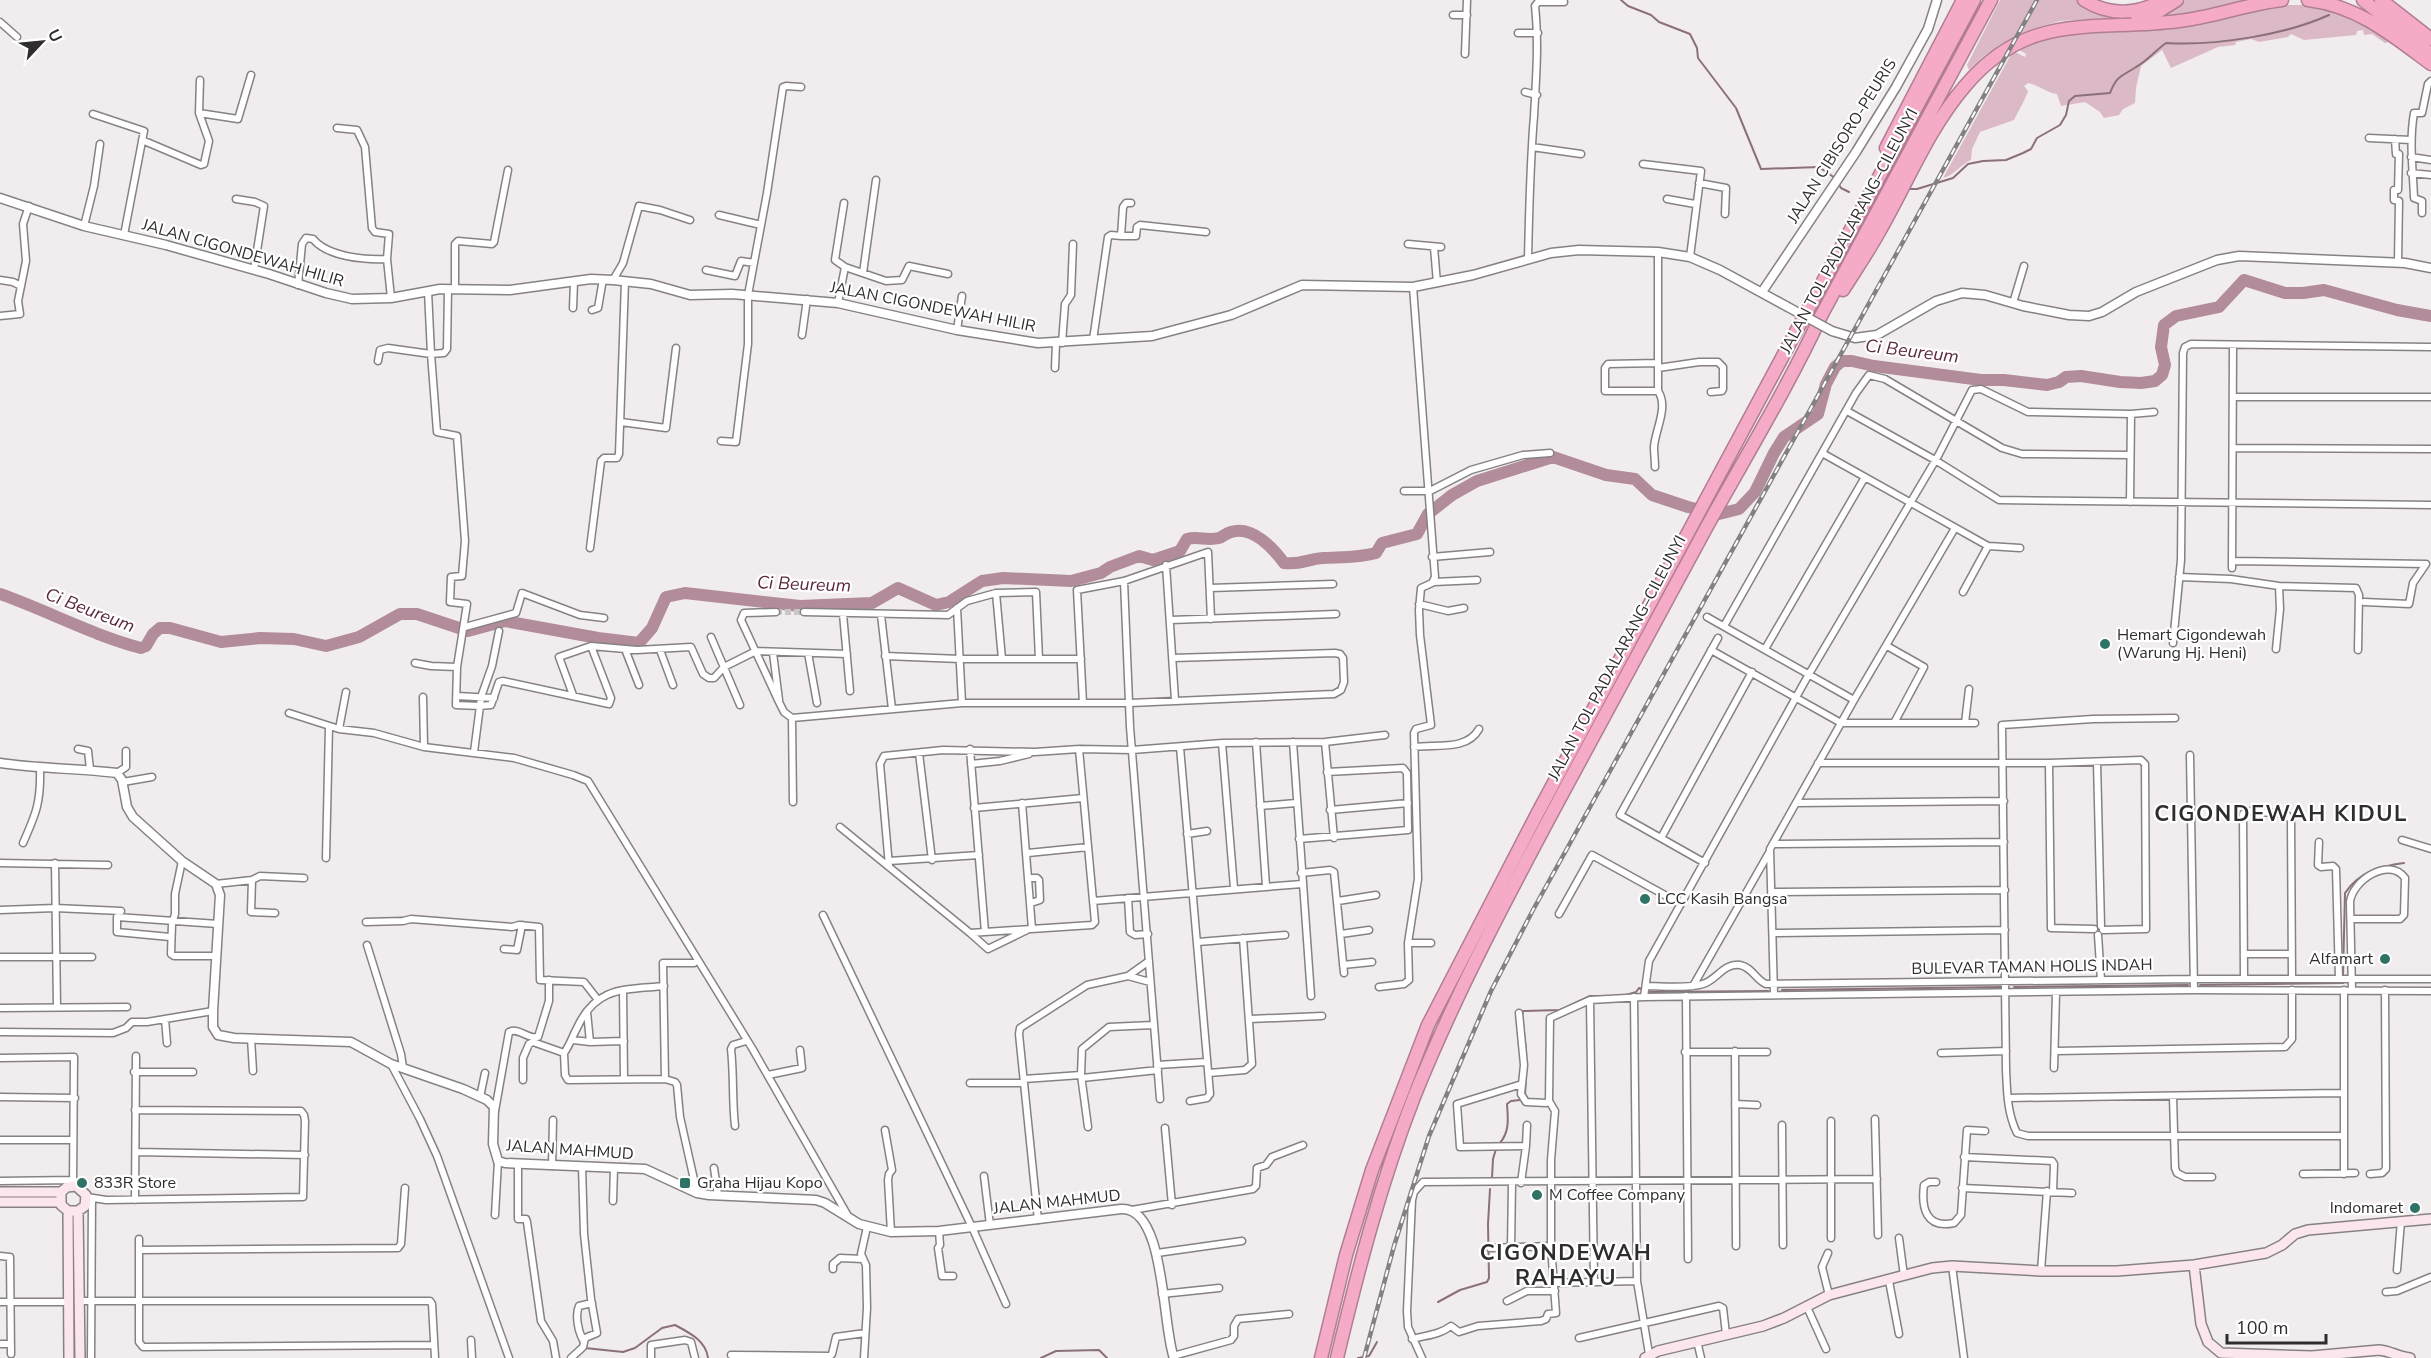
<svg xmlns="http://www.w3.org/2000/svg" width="2431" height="1358" viewBox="0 0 2431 1358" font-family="'Nunito Sans',sans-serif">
	<rect width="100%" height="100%" fill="#f1edee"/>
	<path fill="#dbb9c6" d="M2000 0H2078L2121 17 2060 21 2035 28 2003 43 1985 55 1969 70 1967 65Z
		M2186 0H2259L2197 14 2159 18 2174 10Z
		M2284 5H2313L2358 18 2391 41 2385 43 2372 34 2364 35 2363 30 2357 31 2356 35 2304 40 2291 34 2288 37 2259 42 2251 39 2236 42 2235 45 2218 47 2171 68 2162 50 2141 66 2136 88 2135 103 2123 109 2119 115 2104 118 2100 112 2085 102 2061 106 2057 94C2047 93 2039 85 2028 83L2024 86 2028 91C2027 96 2017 114 2014 120L1980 132 1972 149 1971 160C1960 165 1955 175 1943 178L2013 51 2025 57 2026 54 2016 48 2063 33 2184 27Z"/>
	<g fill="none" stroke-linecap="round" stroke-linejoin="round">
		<path stroke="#8b707a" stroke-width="2" d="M1621 0 1628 6 1651 15 1659 22 1690 34 1697 48 1698 58 1736 108 1761 169 1819 167 1835 178
			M1838 183 1841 188 1849 192
			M1908 189H1917L1953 178 1968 164 1983 161 2006 160 2023 153 2031 149 2037 138 2060 125 2066 115 2069 101 2075 96 2110 93C2117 75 2121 77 2136 67 2147 61 2156 50 2166 43 2215 46 2285 35 2329 15
			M2343 975 2345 893C2359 872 2380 866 2404 863
			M2200 985 2343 983
			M2014 987 2188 985
			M1782 990 2002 987
			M1650 992 1768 991
			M1626 995 1636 992 1639 988 1641 989
			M1522 1016 1523 1011 1560 1010 1590 996H1614
			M1523 1024 1526 1051
			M1525 1096 1526 1075
			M1499 1144C1510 1132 1508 1119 1507 1104L1511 1101 1520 1100
			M1492 1178 1493 1159 1496 1149
			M1438 1302 1460 1290 1487 1282 1489 1278 1488 1224 1490 1189
			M585 1348 623 1352 635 1348 662 1328 675 1325C690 1333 706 1341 708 1358
			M1041 1358 1056 1351 1099 1350 1107 1358
			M1358 1358 1369 1356 1377 1342"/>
		<path stroke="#b28c9b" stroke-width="12" d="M0 594C48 611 92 635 141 648L146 646 153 634 160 628H170L221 642 260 638 294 639 326 646 359 637 400 614H417L468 631 505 621 598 638 639 643 652 628 666 597 685 593 800 606 872 603 898 588 936 605 949 602 982 581 1003 578 1071 581 1101 573 1110 567 1139 556 1153 560 1180 551 1187 539C1198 536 1207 541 1219 538 1223 537 1226 533 1231 532 1252 525 1273 548 1284 563 1302 565 1307 559 1323 558 1341 557 1358 558 1376 553L1382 543 1417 534 1428 514 1452 495 1477 481 1553 457 1606 475 1635 479 1652 495 1688 507 1719 514 1739 509 1755 492 1774 453 1784 437 1818 414 1826 384 1835 367 1842 361H1852L1874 366 1981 380H2004L2047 385 2059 382 2066 377 2081 376 2120 382 2141 383 2155 381 2162 375 2165 365 2161 347 2164 325 2176 316 2219 307 2244 280 2285 293H2303L2324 290 2397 310 2431 316"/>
		<path stroke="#cac7c8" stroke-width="6" stroke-dasharray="6 3" stroke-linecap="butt" d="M776 612H804"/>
		<g stroke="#868283" stroke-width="9">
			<path id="minor" d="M1453 15H1467
				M0 22 17 37
				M1518 33H1538
				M1465 54 1467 0
				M1525 92 1537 95
				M199 113 238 119 251 75
				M93 114 144 131 124 235
				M337 128 357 130 365 147 372 228 375 232 389 234 387 259 391 298
				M2369 138 2411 140
				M2395 139 2396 154H2399L2398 190H2394V200L2399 201 2398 262
				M142 140 201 165 204 164 209 141 199 113 200 80
				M1532 147 1581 154
				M2411 157 2431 160
				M1643 164 1701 171 1690 257
				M2411 173 2431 175
				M1699 183 1726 188 1725 214
				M236 199 255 202 264 206 254 270
				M1667 199 1695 204
				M844 203 835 260 845 267
				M2422 213V201L2414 198C2413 170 2409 142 2414 113H2422L2428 84 2431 81
				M719 215 761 225
				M84 226 94 186 100 144
				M1121 236H1136L1137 227 1140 225 1206 232
				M1408 244 1441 247
				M1434 247 1437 283
				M1528 260C1529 212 1530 164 1534 116 1536 79 1539 43 1535 6L1538 2H1564
				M706 270 735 276 741 261 754 263
				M863 273 876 180
				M0 280 13 282 21 286
				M613 280 623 263 639 206 660 210 690 220
				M298 285 302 244 306 238 313 239C328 257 364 260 387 259
				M448 289 447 349 444 353 431 354 437 432 457 436 465 541 462 576 451 577 450 602 467 604 457 667 456 705 480 706 474 752
				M455 289V244L458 241 492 244 494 242 508 170
				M838 303 845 267 886 281 902 280 909 266 948 274
				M2013 303 2024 266
				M573 308 574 282
				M592 310 598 308 603 279
				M0 316 20 314 18 301 26 261 23 224 29 206
				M957 330 962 296
				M802 335 807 299
				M1093 340 1108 237 1111 235 1121 236 1123 207 1126 203H1131
				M1062 343 1065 304 1071 295 1073 244
				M378 361 380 350 388 348 431 354 428 291
				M1658 363 1608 364 1605 368V391H1658
				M1055 368 1056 343
				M1658 368 1699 362H1718L1723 367V389L1722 391 1711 392
				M2233 397H2431
				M1847 411 1935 460 1999 500 2431 505
				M621 422 666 428 676 348
				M721 441 736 442 748 344V295L767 193 783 87 786 86 801 87
				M2233 448 2431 449
				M1822 453 1988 546 2020 548
				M1655 467C1655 460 1654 454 1654 447 1655 430 1669 407 1658 391V252
				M1404 491H1430L1471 470 1523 455 1550 453
				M2130 502 2131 414
				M590 548 601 461 604 458H617L619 454 625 281
				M1432 557 1490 552
				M2232 561 2426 564 2413 583 2409 604 2364 602
				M1166 565 1175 700
				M2232 568 2233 346
				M2179 577 2231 579 2279 586 2356 588 2359 595 2358 650
				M1124 581 1130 727 1160 1099
				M1434 582 1477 580
				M1210 588 1333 584
				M1963 592 1988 546
				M996 593 1002 659
				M1419 604 1448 611 1464 608
				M957 608 962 703
				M776 612 744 613 741 620 779 702 784 712 792 718 793 802
				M804 612 948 615 967 601 996 593 1036 592 1039 659
				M843 614 850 691
				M881 615 892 709
				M1707 617 1854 700
				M1171 620 1336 614
				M1724 626 1856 393 1869 375 1885 379 2002 448 2022 454 2130 455
				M465 627 516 613 522 593 580 615 604 618
				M499 631 492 666 481 697 480 706 491 705 499 682 503 681 609 704 611 698 591 646
				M711 637 740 705
				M2173 643 2181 560 2183 353 2185 347 2191 344 2431 347
				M1887 646 1924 667 1894 723
				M625 649 639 685
				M1765 649 1865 477
				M2276 649 2280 609 2279 586
				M660 650 673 685
				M1711 650 1841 723
				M773 653 779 700
				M808 653 817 703
				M885 656 960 659H1081
				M415 663 431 666 457 667
				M573 695 559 657 591 646 637 650 691 647 703 674 709 678H714L724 667 756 651 847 654
				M457 696 494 698
				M423 697 424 747
				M1083 703 1077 590 1124 581 1208 552 1211 619
				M289 713 339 729 374 733 424 747 514 758 573 775 588 781 752 1048 848 1216
				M792 718 962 703H1130L1334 694 1341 690 1344 682 1343 658 1340 654 1335 653 1173 658
				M2175 718 2093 719 2002 725 2006 1069C2007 1091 2007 1113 2017 1133L2028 1136H2343
				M1841 723H1975
				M1965 723 1969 689
				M339 729 346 692
				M1256 742 1266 886
				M1293 742 1311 996
				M1325 742 1334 838
				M1222 743 1234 888
				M1180 747 1210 1094 1207 1098 1190 1101
				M1414 747C1436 744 1467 751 1479 729
				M78 749 88 751 90 769
				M970 749 985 932
				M919 753 932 860
				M2190 755 2194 990
				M2097 762 2101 926
				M1818 763H2049L2141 760 2145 764 2146 929 2103 930
				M2049 763 2051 928 2094 929
				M971 764 1000 761 1029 754
				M117 773 126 767V751
				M123 782 152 777
				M1022 803 1032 929
				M1796 803 2004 801
				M1260 806 1296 803
				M974 808 1083 798
				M1330 810 1408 803
				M840 827 970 933 1092 925 1095 922 1079 749
				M1187 834 1207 831
				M1661 838 1752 672
				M1299 839 1408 830 1407 773 1403 768 1327 772
				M2402 840 2431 849
				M2319 842 2318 865 2321 867 2333 866 2336 869 2339 979
				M23 843C36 814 41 802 40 769
				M1773 844 2004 842
				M1028 853 1088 847
				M326 858 329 726
				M182 861 175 894V914L172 924 171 954 174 956H216
				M889 861 979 855
				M0 863 108 865
				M55 863 57 1007
				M1705 863 1620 815 1718 638
				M889 866 880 764 884 756 943 750 1035 752 1079 749 1132 750 1222 743 1325 742 1385 735
				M1301 873 1330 870 1334 872 1344 973
				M1029 878H1037L1039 880 1040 900 1031 903
				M252 880 251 912 275 913
				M216 884 252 880 260 876 304 878
				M1772 892 2005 890
				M1128 898 1130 932 1135 935 1148 934
				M1093 901 1302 884
				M1338 901 1376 895
				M0 910 55 908 121 911
				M1559 914 1592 855 1681 904
				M823 915 972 1227 1006 1304
				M2351 919H2400L2404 915 2405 878C2389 856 2352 881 2350 902L2352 990
				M366 922 403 921 411 919 512 927 519 925 539 927 540 980 584 982 598 1000
				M970 933 988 949 1027 930
				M1773 933 2005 930
				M1341 934 1369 930
				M2098 935 2101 980
				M170 937 117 932V917L218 924
				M1198 942 1285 935
				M1408 943H1431
				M367 945 401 1054 403 1068
				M504 949 517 950 522 925
				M2244 954H2291
				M0 957H92
				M694 963H663L665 1079 675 1082 677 1085 680 1117 697 1193
				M1343 965 1372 962
				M1128 976 1150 982
				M2244 979 2243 814 2247 811 2286 814 2291 820 2292 979
				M1646 986C1663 986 1686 989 1703 984 1717 980 1723 963 1740 965 1752 967 1756 980 1766 984L2194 979H2431
				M1693 986 1770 851
				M1379 987 1404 984 1409 980 1408 943 1418 879 1414 733 1416 729 1431 725 1420 635 1419 610 1421 588 1432 583 1435 577 1413 287
				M623 990 624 1079
				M2344 990V1174
				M1774 994 1770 849 1854 700 1955 528
				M1686 996 1688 1259
				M1634 997 1637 1281 1649 1354
				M1644 997 1649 961 1809 674 1938 456 1972 390 1981 389 2028 412 2131 414 2154 412
				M1590 1000 1594 1282
				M0 1008 127 1007
				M587 1012 590 1042
				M1519 1013 1524 1065 1521 1094 1526 1102 1546 1103 1549 1101
				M165 1019 167 1043
				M1250 1019 1322 1016
				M0 1032 113 1033 126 1028 132 1022H147L213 1011
				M251 1038 253 1071
				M573 1040 590 1042 624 1041
				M1735 1051 1736 1246
				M2056 1051 2285 1047 2292 1039V990
				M1685 1052H1767
				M564 1053 565 1075 568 1080 665 1079
				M1941 1053 2006 1051
				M0 1058 74 1057 73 1185
				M391 1064 420 1119 437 1156 509 1358
				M1157 1065 1206 1062
				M2054 1068 2056 993
				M134 1072H193
				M1209 1073 1245 1070 1252 1064 1243 938
				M768 1075 802 1068 800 1050
				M1082 1078 1158 1070
				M1024 1079 1081 1075
				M523 1080V1058L529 1044 533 1042 564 1053C570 1045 572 1037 577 1028 596 986 624 990 664 986
				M970 1083H1024
				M2173 1096 2175 1168 2177 1173 2185 1177H2212
				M0 1097 75 1098
				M480 1097 485 1073
				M2008 1098 2343 1093
				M1735 1104 1757 1105
				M495 1111 509 1032C519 1027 528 1040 538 1037L549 1001V980
				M1875 1119 1878 1235
				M1831 1121V1238
				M1782 1125 1783 1245
				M735 1126C732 1100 734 1075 731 1049L733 1045 746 1041
				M1088 1127 1081 1075 1082 1049 1109 1027 1153 1025
				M1165 1128 1172 1205
				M885 1130 892 1170 889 1174 888 1180 891 1232
				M0 1140H73
				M1526 1146 1527 1125
				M136 1152 305 1155
				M1964 1157 2052 1161 2054 1164 2053 1191
				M518 1164V1219H526L527 1222 541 1321 553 1341 556 1358
				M552 1166 553 1120
				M714 1168 718 1196
				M2303 1174 2355 1173
				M2370 1174 2382 1173 2386 1169 2385 990
				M984 1176 990 1225
				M0 1181 74 1180
				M1936 1182H1929L1924 1185C1921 1208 1926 1229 1954 1223L1961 1215 1967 1130 1985 1131
				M1521 1183 1526 1146 1460 1147 1457 1104 1522 1084
				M1962 1188 2072 1193
				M87 1197 106 1200 303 1197 305 1121 304 1115 301 1111 135 1110
				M135 1200 136 1056
				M613 1201 614 1168
				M1132 1210 1253 1189 1256 1186 1257 1168 1266 1165 1272 1157 1303 1145
				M495 1215 498 1161
				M1038 1220 1019 1034 1020 1028 1087 985 1128 976 1149 961
				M939 1231 940 1245 938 1248 942 1276H953
				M1899 1238 1904 1276
				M139 1239V1342L143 1347 434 1345
				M1490 1248 1551 1246
				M1511 1248 1512 1183
				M139 1250 398 1248 401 1244 405 1188
				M1157 1253 1242 1241
				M1828 1253 1822 1267 1829 1295
				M0 1256 10 1257 11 1354
				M1952 1266 1964 1358
				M833 1269V1264L840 1258 863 1259
				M2397 1270 2401 1221
				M2041 1271 2047 1191
				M1889 1281 1899 1334
				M1554 1283 1637 1281
				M2386 1292 2397 1291 2431 1277
				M1162 1294 1219 1288
				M80 1301H430L432 1304 435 1358
				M1507 1301 1527 1291H1555
				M0 1302H69
				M1807 1307 1826 1349
				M1579 1338 1719 1306 1723 1308 1726 1334
				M1412 1339C1427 1335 1439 1335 1451 1326L1459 1332 1478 1326 1541 1321 1546 1319 1548 1314 1556 1313 1551 1246V1160L1555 1111 1549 1101 1550 1018 1590 1000 1644 997 2194 990 2431 991
				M471 1340 472 1358
				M583 1340C578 1331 575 1315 579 1306L592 1303
				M1697 1341 1701 1358
				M0 1344H10
				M731 1355 830 1356 832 1354 836 1337 865 1333
				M1173 1356 1231 1340 1234 1336V1326L1238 1319 1289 1314
				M91 1358 92 1198
				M571 1358 583 1347 585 1338 597 1333 591 1299 584 1234 582 1166
				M651 1358V1345L685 1340 691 1342 695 1358
				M864 1358 867 1308 866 1265 861 1254 867 1227
				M1422 1358 1408 1327 1407 1311 1412 1200 1414 1192 1423 1182 1877 1179"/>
		</g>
		<g stroke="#868283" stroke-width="11">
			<path id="tertiary" d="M0 198 84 226 166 245 269 274 326 293 352 299 391 298 440 289 510 290 591 279 613 280 651 284 690 295 732 294 838 303 957 330 1038 343 1152 336 1231 315 1302 285 1413 287 1473 275 1551 253 1579 250 1658 252 1690 257 1720 270 1786 306
				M1762 292 1856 152 1896 87 1928 29 1937 0
				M1832 331 1855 338 1877 335 1936 301 1962 293 1985 295 2023 306 2069 315 2089 316 2102 312 2136 292 2217 260 2239 256 2405 263 2431 268
				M0 763C39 769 78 768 117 773L122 780 127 807 133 817 182 861 216 884 220 895 213 1011V1027L218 1035 234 1038 351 1042 391 1064 463 1089 487 1100 494 1107 493 1144 498 1161 505 1163 645 1169 697 1193 709 1195 816 1200 825 1203 859 1224 891 1232 939 1231 1121 1209C1166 1206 1162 1328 1174 1358"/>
		</g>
		<g stroke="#868283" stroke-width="12">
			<path id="secondary" d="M0 1192H61L67 1187 76 1186 86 1195 85 1206 78 1211H68L61 1205V1192
				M0 1202H61
				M68 1211 69 1358
				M78 1211 80 1358
				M2194 1265 2201 1324 2208 1342 2221 1353 2312 1356 2379 1350C2391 1351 2398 1357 2410 1358
				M1645 1358 1658 1351 1763 1326 1784 1318 1829 1295 1932 1268 1952 1266 2041 1271H2117L2194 1265 2266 1253 2282 1245 2295 1234 2308 1230 2431 1219"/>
		</g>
		<g stroke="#b07e92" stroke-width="15">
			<path id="motorway" d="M2084 0C2109 16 2137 15 2163 0
				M2308 0C2358 6 2392 35 2431 64
				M2363 0 2431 54
				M2381 0 2431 39
				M2137 20 2156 13 2177 0
				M1886 148 1963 0
				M1843 290C1855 271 1868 252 1879 232 1907 184 1928 129 1965 86 2029 10 2093 32 2179 21 2214 17 2247 4 2282 0
				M1321 1358 1346 1255 1372 1170 1428 1025 1536 816 1974 0
				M1337 1358C1358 1270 1381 1182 1414 1097 1455 995 1507 897 1559 800 1608 710 1656 620 1705 530 1744 459 1787 389 1821 316L1991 0"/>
		</g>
		<use href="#minor" stroke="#fff" stroke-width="6"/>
		<use href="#tertiary" stroke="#fff" stroke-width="8"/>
		<use href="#secondary" stroke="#fce6ee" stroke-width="9"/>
		<use href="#motorway" stroke="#f5aac8" stroke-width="12"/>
		<g stroke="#848182" stroke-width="4.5">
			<path id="rail" d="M1364 1358 1394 1246 1429 1136 1491 991 1533 910 2037 0"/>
		</g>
		<use href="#rail" stroke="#fff" stroke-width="2" stroke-dasharray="7" stroke-linecap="butt"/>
		<g stroke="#868283" stroke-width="11" stroke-linecap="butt">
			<path id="tertiary-bridge" d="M1786 306 1832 331"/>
		</g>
		<use href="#tertiary-bridge" stroke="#fff" stroke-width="8"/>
	</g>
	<g fill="#2f7366" stroke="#fff" stroke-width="2">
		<circle cx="2105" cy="644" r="6"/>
		<circle cx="1645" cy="899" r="6"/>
		<circle cx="2385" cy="959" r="6"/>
		<circle cx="82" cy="1183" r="6"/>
		<rect x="679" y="1177" width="12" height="12" rx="3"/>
		<circle cx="1537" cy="1195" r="6"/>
		<circle cx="2415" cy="1208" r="6"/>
	</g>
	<g text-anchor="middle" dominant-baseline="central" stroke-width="4.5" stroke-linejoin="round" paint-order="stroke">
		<g font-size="16" fill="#2f2d2e" stroke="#fff">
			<text transform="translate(1842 141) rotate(-58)">JALAN CIBISORO-PEURIS</text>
			<text transform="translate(1849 231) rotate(-62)">JALAN TOL PADALARANG–CILEUNYI</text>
			<text transform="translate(243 253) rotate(16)">JALAN CIGONDEWAH HILIR</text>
			<text transform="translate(933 307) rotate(11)">JALAN CIGONDEWAH HILIR</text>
			<text transform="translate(1617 658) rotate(-62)">JALAN TOL PADALARANG–CILEUNYI</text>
			<text transform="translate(2032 967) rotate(-1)">BULEVAR TAMAN HOLIS INDAH</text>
			<text transform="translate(570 1150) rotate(4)">JALAN MAHMUD</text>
			<text transform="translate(1057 1202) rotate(-6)">JALAN MAHMUD</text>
		</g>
		<g font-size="16" fill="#2f2d2e" stroke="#fff" text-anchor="start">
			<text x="2117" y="635">Hemart Cigondewah<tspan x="2117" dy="18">(Warung Hj. Heni)</tspan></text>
			<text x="1657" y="899">LCC Kasih Bangsa</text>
			<text x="2373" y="959" text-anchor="end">Alfamart</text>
			<text x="94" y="1183">833R Store</text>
			<text x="697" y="1183">Graha Hijau Kopo</text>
			<text x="1549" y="1195">M Coffee Company</text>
			<text x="2403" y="1208" text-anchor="end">Indomaret</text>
		</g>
		<g font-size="18" font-style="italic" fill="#5b283f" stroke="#fff">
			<text transform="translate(1912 351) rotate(7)">Ci Beureum</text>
			<text transform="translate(804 584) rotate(2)">Ci Beureum</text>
			<text transform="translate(90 610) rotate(21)">Ci Beureum</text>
		</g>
		<g font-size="22" font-weight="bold" letter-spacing="1.5" fill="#2f2d2e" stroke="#fff">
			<text x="2281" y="814">CIGONDEWAH KIDUL</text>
			<text x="1566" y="1253">CIGONDEWAH<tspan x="1566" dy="25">RAHAYU</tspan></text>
		</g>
	</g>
	<g transform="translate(42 42) rotate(64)" stroke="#ffffff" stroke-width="4.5" paint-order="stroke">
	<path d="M0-4.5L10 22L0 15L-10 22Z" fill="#2f2d2e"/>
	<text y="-9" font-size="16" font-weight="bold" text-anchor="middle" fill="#2f2d2e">U</text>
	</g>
	<path d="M2227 1334v9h99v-9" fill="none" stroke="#2f2d2e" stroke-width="3"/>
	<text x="2236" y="1334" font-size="18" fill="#2f2d2e" stroke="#ffffff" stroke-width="4.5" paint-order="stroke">100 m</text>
</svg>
